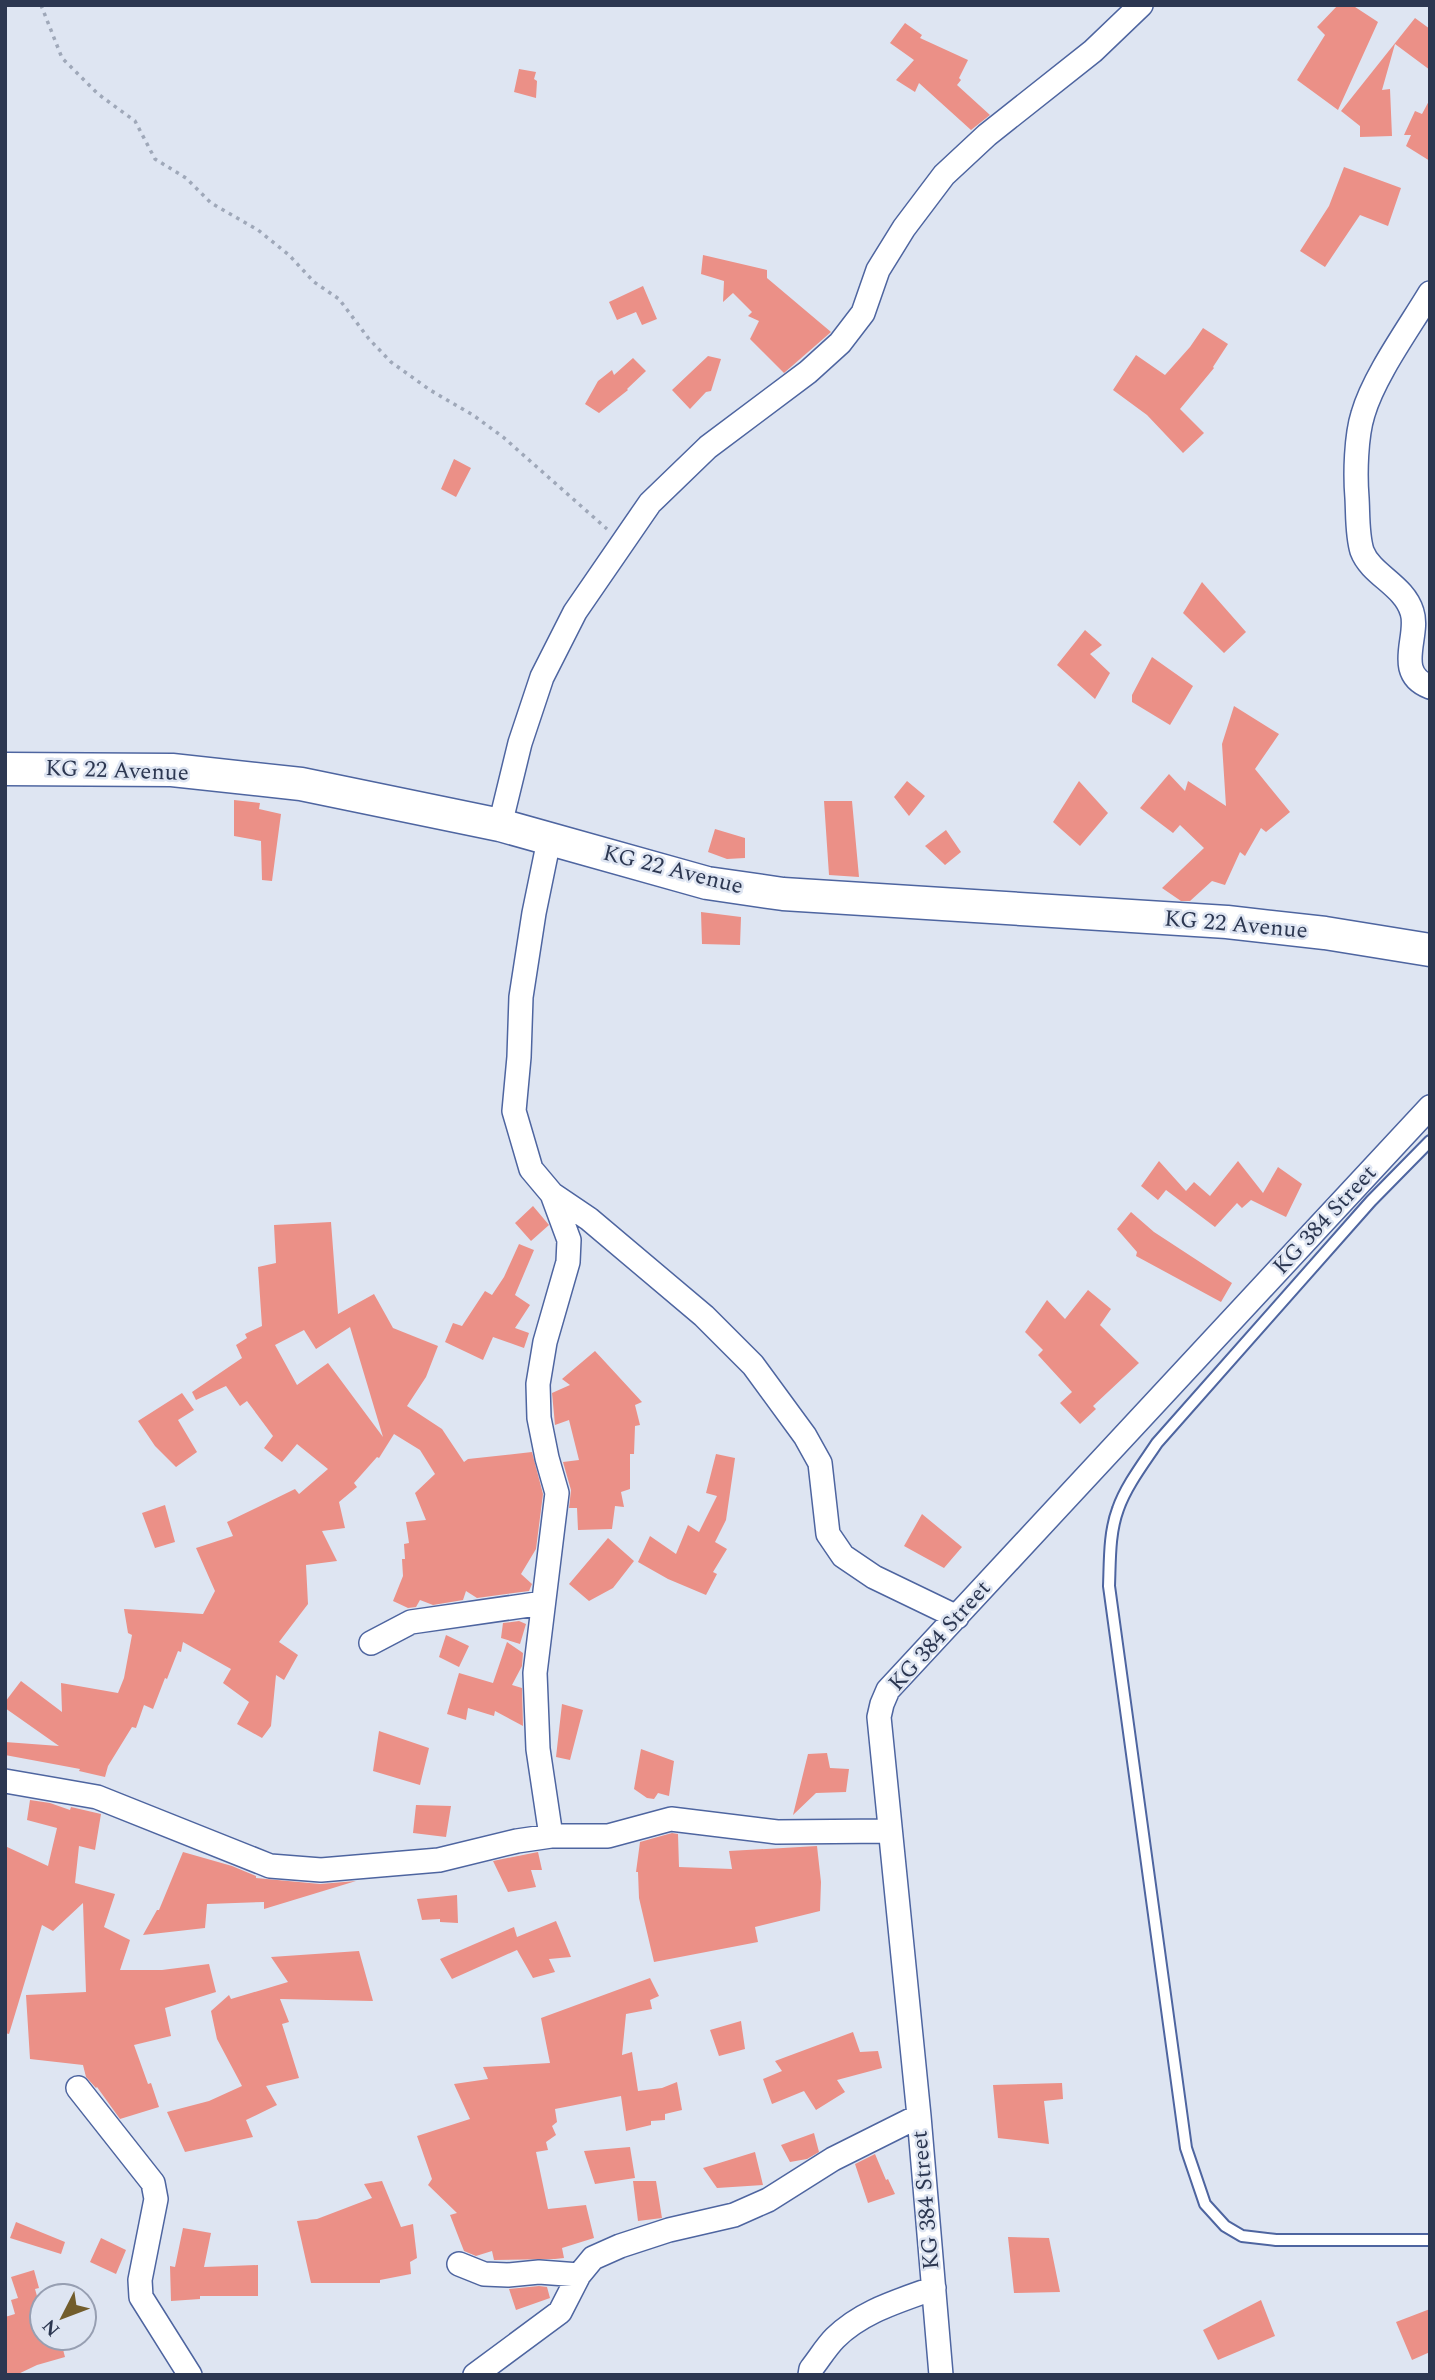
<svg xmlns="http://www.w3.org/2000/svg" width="1435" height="2380" viewBox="0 0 1435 2380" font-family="Spectral,serif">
	<rect width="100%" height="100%" fill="#dee5f2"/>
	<path fill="#eb9087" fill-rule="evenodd" d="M1338 5H1352L1378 22 1338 110 1297 80 1325 35 1317 27Z
		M1415 18 1430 29V70L1395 44 1382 90 1390 89 1392 136 1360 137V126L1341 111Z
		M905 23 922 35 920 38 968 60 959 78 961 80 957 85 990 115 971 130 919 83 915 92 896 80 914 60 890 43Z
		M519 69 536 72 534 79 537 81 536 98 514 92Z
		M1430 99V161L1406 146 1411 135H1404L1415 111 1422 114Z
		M1344 167 1401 188 1388 226 1360 215 1325 267 1300 251 1329 206Z
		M703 255 767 270V278L831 332 784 373 750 339 759 321 748 316 752 312 733 293 723 302 724 281 701 274Z
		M643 286 657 319 642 325 636 312 617 320 609 302Z
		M1203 328 1228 344 1213 367 1214 368 1180 409 1204 433 1183 453 1147 415 1113 390 1136 355 1165 375 1190 347Z
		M708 356 721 359 711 391 706 392 690 409 672 390Z
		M633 358 646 371 627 389 628 390 599 413 585 404 598 381 612 370 614 375Z
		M454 459 471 468 456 497 441 489Z
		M1202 582 1246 632 1224 653 1183 613Z
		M1085 630 1102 645 1090 654 1110 673 1095 699 1057 665Z
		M1152 657 1193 686 1170 725 1132 702V695Z
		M1234 706 1279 734 1255 769 1290 812 1266 832 1261 828 1245 856 1240 852 1225 885 1212 881 1190 901H1181L1162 888 1204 848 1180 825 1173 833 1140 808 1169 774 1185 791 1188 781 1226 806 1222 744Z
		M907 781 925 796 909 816 894 797Z
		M1079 781 1108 813 1080 846 1053 822Z
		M234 800 260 803 259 809 281 814 272 881 262 880 261 841 234 836Z
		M824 801H852L859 877 829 875Z
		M715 829 745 838V858L727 859 708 852Z
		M946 830 961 852 945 865 925 846Z
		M701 912 741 917 740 945 702 944Z
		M1159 1161 1186 1191 1194 1182 1210 1196 1238 1161 1263 1193 1278 1167 1302 1184 1286 1217 1251 1200 1242 1208 1237 1203 1215 1227 1166 1190 1158 1200 1141 1186Z
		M533 1206 549 1225 531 1241 515 1223Z
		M1131 1212 1154 1232 1232 1283 1221 1302 1136 1256 1137 1252 1117 1229Z
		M331 1222 338 1314 374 1294 393 1328 438 1346 426 1377 407 1406 442 1429 464 1462 468 1459 532 1452 543 1494 536 1549 521 1574 532 1584 529 1591 477 1598 466 1591 463 1600 433 1605 420 1600 416 1607 408 1608 393 1601 403 1576 402 1559H405L404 1544 409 1543 406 1522 426 1520 415 1493 435 1474 420 1450 394 1434 379 1458 377 1457 354 1483 357 1487 339 1502 345 1528 322 1531 337 1561 306 1565 308 1604 279 1642 298 1655 284 1680 276 1675 271 1726 262 1738 237 1724 249 1702 223 1683 231 1669 183 1642 181 1652 178 1651 167 1679 165 1678 153 1709 144 1705 136 1728 132 1727 108 1766 105 1777 79 1771 80 1769 5 1755V1742L59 1746 5 1708V1702L21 1681 62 1712 61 1683 118 1693 124 1678 132 1635 128 1633 124 1609 203 1614 215 1591 196 1548 233 1536 227 1522 295 1489 299 1494 328 1469 297 1444 282 1462 264 1448 273 1436 247 1401 240 1406 226 1386 196 1400 192 1392 242 1358 236 1345 247 1338 245 1334 262 1326 258 1267 276 1263 274 1225ZM350 1327 383 1437 328 1363 297 1385 275 1345 304 1330 316 1349Z
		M519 1244 534 1250 515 1295 530 1305 515 1328 529 1333 524 1348 493 1337 483 1360 445 1342 453 1323 462 1326 485 1291 492 1295 504 1277Z
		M1088 1290 1111 1309 1100 1325 1139 1363 1093 1406 1096 1409 1080 1424 1060 1403 1072 1392 1038 1355 1043 1350 1025 1332 1047 1300 1065 1319Z
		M595 1351 642 1402 635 1405 640 1425 635 1426 634 1454H630V1489L621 1492 624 1507 615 1506 612 1529 578 1530 577 1508H569L571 1490 563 1462 579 1460 569 1420 555 1425 552 1393 570 1385 562 1379Z
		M182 1393 194 1410 178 1420 197 1452 176 1467 155 1446 138 1421Z
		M716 1454 735 1458 726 1520 715 1542 727 1549 713 1572 717 1574 706 1595 668 1579 638 1562 650 1536 676 1554 688 1525 699 1532 717 1496 706 1493Z
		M165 1505 175 1542 155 1548 142 1513Z
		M922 1514 962 1547 944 1568 904 1546Z
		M608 1538 634 1561 613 1588 589 1601 569 1584Z
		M519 1621 526 1624 520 1644 501 1638 503 1623Z
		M446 1635 469 1646 459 1667 439 1657Z
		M507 1642 523 1653 522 1666 512 1685 522 1688 523 1726 495 1711 494 1716 468 1708 466 1720 447 1714 459 1673 493 1683Z
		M562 1704 583 1710 570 1760 556 1757Z
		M379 1731 429 1748 420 1785 373 1771Z
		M641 1749 674 1761 669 1796 658 1793 654 1799 647 1798 634 1789Z
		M827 1753 830 1768 849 1769 846 1792 816 1793 793 1815 808 1754Z
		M30 1800 50 1803 70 1810 71 1807 101 1814 95 1850 79 1846 75 1883 115 1894 104 1927 130 1940 120 1970H162L209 1964 216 1992 165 2008 171 2036 134 2045 148 2084 151 2083 159 2107 120 2119 97 2087 96 2088 86 2077 83 2065 30 2059 26 1995 86 1992 83 1903 53 1931 42 1925 9 2034 5 2033V1846L48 1866 57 1828 27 1820Z
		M416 1805 451 1806 446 1837 413 1833Z
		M672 1833 678 1834 679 1867 732 1869 729 1851 817 1846 821 1882 820 1911 755 1927 758 1942 654 1962 639 1898 638 1872H636L640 1842Z
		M183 1852 232 1866 256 1876V1878L320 1884 356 1881 264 1909V1902L207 1904 205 1928 143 1935 157 1910H159Z
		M538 1852 542 1870H531L536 1887 508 1892 493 1861Z
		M457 1895 458 1923 440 1922V1919L422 1920 417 1899Z
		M556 1921 571 1957 549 1959 555 1972 533 1978 517 1950 452 1979 440 1959 514 1927 517 1937Z
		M359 1951 373 2001 280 1999 289 2022 282 2024 299 2078 266 2086 277 2105 246 2120 253 2137 185 2152 167 2112 209 2101 242 2086 217 2039 211 2011 229 1995 231 1999 288 1982 271 1957Z
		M650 1978 659 1996 650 2000 652 2009 626 2014 622 2055 632 2052 638 2091 662 2088 677 2082 682 2110 665 2114V2120L651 2121V2125L626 2131 621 2096 555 2109 557 2122 552 2126 556 2135 546 2142 548 2150 536 2152 548 2209 586 2205 594 2238 562 2248 564 2258 555 2259 494 2260 492 2251 476 2256 464 2251 450 2215 457 2213 428 2185 432 2179 417 2136 470 2119 454 2084 488 2079 483 2067 550 2063 541 2018Z
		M741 2021 745 2049 719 2056 710 2030Z
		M853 2032 860 2052 878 2051 882 2068 837 2080 845 2092 816 2110 804 2091 772 2104 763 2079 782 2071 775 2061Z
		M1062 2083 1063 2099 1044 2101 1049 2144 998 2138 993 2085Z
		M814 2133 819 2152 807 2159 790 2162 781 2145Z
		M630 2147 635 2178 595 2184 584 2151Z
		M755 2152 763 2185 717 2188 703 2168Z
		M875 2154 886 2180 888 2179 895 2194 868 2203 855 2164Z
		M382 2181 401 2227 413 2224 417 2258 410 2262 411 2274 380 2280V2283H311L297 2221 317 2219 372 2198 364 2184Z
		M633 2181H656L662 2218 638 2221Z
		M16 2222 65 2242 61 2254 10 2238Z
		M183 2228 211 2233 204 2267 258 2265V2296H200V2299L171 2301 170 2266 175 2267Z
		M1008 2237 1049 2238 1060 2292 1014 2293Z
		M101 2238 126 2250 116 2274 90 2262Z
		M34 2270 39 2288 35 2289 42 2314V2338H60L65 2357 37 2365 16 2375H5V2317L15 2314 11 2300 18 2298 11 2277Z
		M539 2286 547 2287 550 2298 516 2310 509 2289Z
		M1261 2300 1275 2336 1218 2360 1203 2330Z
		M1430 2309V2352L1412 2360 1396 2322Z"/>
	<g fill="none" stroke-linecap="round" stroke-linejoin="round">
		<g stroke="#4e65a0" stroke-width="14">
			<path id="lane" d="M1430 1141 1371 1201 1157 1443C1143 1464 1126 1486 1118 1509 1109 1533 1110 1561 1109 1586L1186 2148 1205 2204 1225 2226 1242 2236 1276 2240H1430"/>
		</g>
		<g stroke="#4e65a0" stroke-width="26">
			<path id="street" d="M1430 293C1409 328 1374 376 1363 414 1356 436 1355 474 1357 498 1358 515 1357 535 1362 551 1371 575 1404 585 1412 612 1420 636 1393 673 1430 687
				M500 825 520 743 542 677 575 612 650 503 708 447 808 372 840 343 863 313 878 270 904 228 944 175 987 135 1093 51 1141 5
				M549 840 534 913 521 997 519 1057 514 1111 531 1169 552 1194 569 1240 568 1262 545 1342 538 1384 539 1418 547 1458 557 1493 535 1673 538 1749 551 1836
				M552 1194 589 1219 704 1316 753 1365 805 1436 820 1463 828 1534 843 1556 874 1577 957 1617
				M371 1643 411 1622 543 1603
				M5 1781 97 1797 270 1866 321 1870 439 1860 517 1841 551 1836H608L671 1819 777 1832 889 1831
				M78 2088 153 2183 156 2199 140 2280 141 2297 190 2375
				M459 2264 484 2274 508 2275 539 2272 579 2275
				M475 2375 560 2312 579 2275 593 2258 620 2246 669 2230 734 2215 768 2200 833 2159 919 2116
				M810 2375 811 2369C819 2359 826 2347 835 2338 862 2311 899 2301 934 2288
				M941 2375 919 2116 879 1717 882 1704 888 1690 1430 1107"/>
		</g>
		<g stroke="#4e65a0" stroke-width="35">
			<path id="secondary" d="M5 769 172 770 301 784 500 825 707 883 783 894 1227 922 1325 933 1430 950"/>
		</g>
		<path stroke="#9fa8b9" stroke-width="3.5" stroke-dasharray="3.5 5" stroke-linecap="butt" d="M41 5 62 58 98 94 135 121 155 159 186 178 211 203 258 230 289 255 314 282 339 299 369 339 391 362 430 390 473 415 503 437 607 529"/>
		<use href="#lane" stroke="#fff" stroke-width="10"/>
		<use href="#street" stroke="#fff" stroke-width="23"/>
		<use href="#secondary" stroke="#fff" stroke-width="32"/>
	</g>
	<g text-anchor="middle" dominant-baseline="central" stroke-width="5" stroke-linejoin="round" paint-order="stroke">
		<g font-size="23" fill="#2c3751" stroke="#dee5f2">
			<text transform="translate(117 771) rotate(2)">KG 22 Avenue</text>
			<text transform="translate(673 870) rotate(14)">KG 22 Avenue</text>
			<text transform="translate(1236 925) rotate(5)">KG 22 Avenue</text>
			<text transform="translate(1325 1220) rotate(-47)">KG 384 Street</text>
			<text transform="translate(940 1636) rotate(-48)">KG 384 Street</text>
			<text transform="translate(926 2200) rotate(-95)">KG 384 Street</text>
		</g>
	</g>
	<rect width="1435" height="2380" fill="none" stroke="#2c3751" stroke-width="14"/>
	<g transform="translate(63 2317) rotate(228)"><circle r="33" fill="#dee5f2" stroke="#979fb2" stroke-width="2"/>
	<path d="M0-5L12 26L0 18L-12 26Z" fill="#725d2c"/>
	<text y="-10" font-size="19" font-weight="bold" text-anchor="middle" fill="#2c3751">N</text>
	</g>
</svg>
